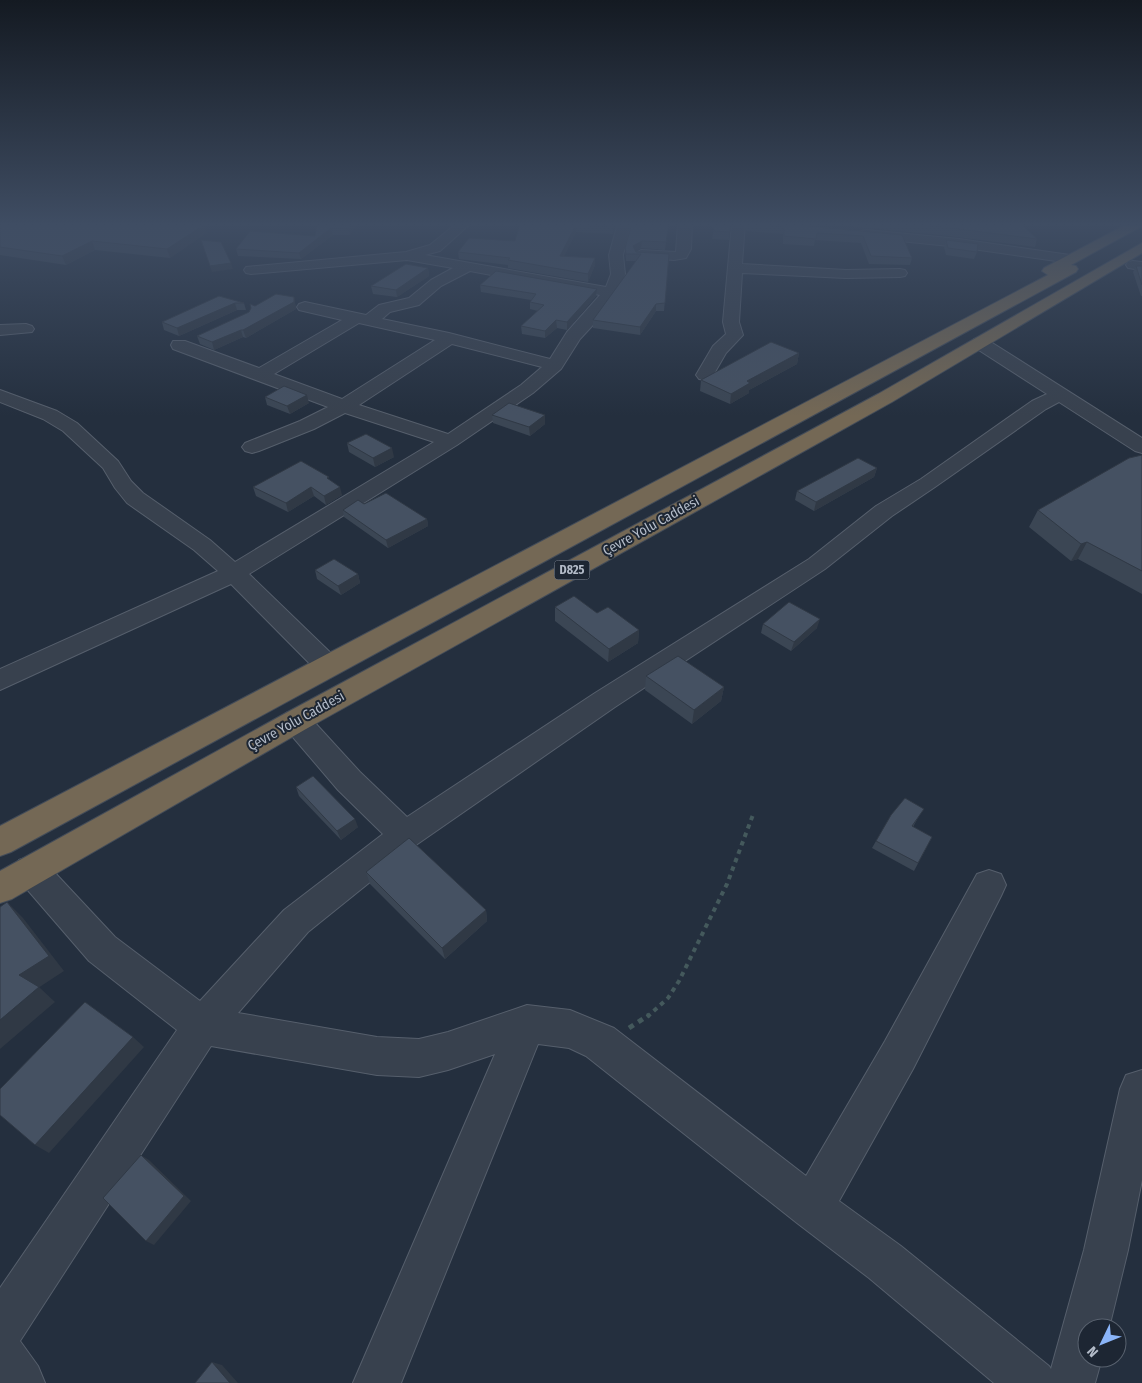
<svg xmlns="http://www.w3.org/2000/svg" width="1142" height="1383" viewBox="0 0 1142 1383" font-family="'Fira Sans Condensed',sans-serif">
	<rect width="100%" height="100%" fill="#242f3e"/>
	<g fill="none" stroke-linecap="round" stroke-linejoin="round">
		<g stroke="#565f6c" stroke-width="2">
			<path id="minor" d="M457 223H471L440 251 425 255 606 287 611 274 609 255 618 223H631L623 255 625 274 623 285 593 325 580 339 561 369 533 393 457 445 249 574 337 659 341 666 337 673 328 675 319 673 231 584 0 690V669L218 571 194 550 127 503 115 488 103 468 63 431 43 419 0 402V390L57 411 77 423 118 461 131 481 143 493 210 540 235 562 434 442 345 413 314 429 259 451 252 453 245 451 242 447 245 443 300 421 328 407 173 349 171 345 173 341H185L259 368 342 320 299 310 297 307 299 304 305 302 366 315 379 305 409 298 431 280 453 268 407 260 251 274 246 273 244 270 246 267 406 252 430 245ZM470 271 600 295 567 332 550 359 449 333 382 319 390 312 419 305 441 286ZM359 323 435 340 342 399 274 374ZM452 344 542 367 521 385 448 434 359 405Z
				M678 223H692L691 249 686 258 674 260 636 257 634 254 641 250 676 252Z
				M732 223H745L742 264 846 270 900 269 905 270 907 273 905 276 900 277 846 278 742 273 739 322 743 335 726 353 711 379 705 380 699 379 696 375 713 346 726 334 723 322Z
				M866 230 959 239 1070 255 1075 256 1077 259 1075 262 1070 263 959 247 861 237 859 234 861 231Z
				M1133 261 1142 262V270L1128 268 1126 265 1128 262Z
				M26 324 32 326 34 329 32 332 0 335V325Z
				M980 338 986 339 1142 438V453L1135 451 1059 402 1046 409 935 487 892 516 825 569 615 707 416 845 308 932 238 1013 377 1037 419 1039 448 1032 527 1005 570 1010 614 1028 806 1176 885 1041 977 874 989 870 1001 874 1006 885 1001 896 913 1069 839 1201 901 1246 1049 1366 1051 1369 1084 1250 1120 1089 1126 1075 1142 1070V1180L1128 1250 1109 1328H1087V1358H1102L1095 1383H994L869 1278 797 1223 586 1056 569 1048 538 1044 401 1383H353L495 1054 448 1070 419 1077 377 1075 211 1046 20 1341 38 1366 45 1383H0V1288L177 1030 89 961 19 880 15 870 19 860 31 856 43 860 115 937 200 1001 284 910 383 834 338 790 286 729 282 721 286 713 296 710 306 713 360 772 407 817 595 693 809 559 876 506 921 479 1032 401 1047 394 974 347 972 343 974 339Z"/>
		</g>
		<g stroke="#434c59" stroke-width="2">
			<path id="highway" d="M1129 223H1142V226L1071 265 1076 266 1078 269 1076 272 11 852 0 856V826L1048 275 1042 271 1044 268Z
				M1142 243V253L892 402 306 729 12 899 0 903V871L286 713 878 394Z"/>
		</g>
		<path stroke="#44595c" stroke-width="4" stroke-dasharray="4.5 4.5" stroke-linecap="butt" d="M647 1017 668 998 679 981 727 884 754 812"/>
		<path stroke="#44595c" stroke-width="5" stroke-dasharray="5.5 5.5" stroke-linecap="butt" d="M629 1028 649 1015"/>
		<use href="#minor" fill="#38414e" fill-rule="evenodd"/>
		<use href="#highway" fill="#746855" fill-rule="evenodd"/>
	</g>
	<path fill="#3b4654" d="M0 223 206 233 170 258 95 250 66 265 0 255Z
		M301 223H357L350 235H333L301 259 238 256 236 249 315 236 317 226Z
		M520 223H616L613 234 576 232 564 256 595 258V265L588 282 508 268V265L459 259 458 252 515 241Z
		M696 223H730L729 240 712 239 714 227 696 226Z
		M746 223H776L902 235 912 258 910 265 869 264 861 243 815 240 814 246 783 244V234L746 231Z
		M816 223H1020L1037 239 1035 247 941 235Z
		M668 229 665 250 641 248 636 251 669 254 664 311H656L640 335 593 328V320L636 261H626L625 248Z
		M946 240 977 252 974 259 946 255 944 247Z
		M1136 266H1142V296H1141L1133 272Z
		M428 268 429 276 397 297 373 294 371 286Z
		M480 285 597 289 596 296 567 330 557 328 545 338 522 334 521 326 538 311 530 309V302L531 300 481 292Z
		M219 296 244 303 246 310H237L179 336 164 330 162 322Z
		M294 297 296 309 246 338 243 337 214 350 200 344 197 336 249 312 255 306Z
		M799 353 797 364 749 390V393L730 404 700 391 701 380Z
		M265 397 309 403 290 414 267 405Z
		M492 415 545 424 530 436 493 423Z
		M347 443 394 457 375 467 349 452Z
		M1142 455V594L1078 559 1071 561 1029 527 1038 510Z
		M877 468 874 477 814 511 795 500 797 491Z
		M330 480 342 495 326 505 314 496 288 512 256 496 253 487Z
		M364 504 427 519 428 526 388 548 344 517 343 510Z
		M315 570 358 574 360 583 341 595 317 579Z
		M555 607 597 613 639 630 638 643 608 662 555 621Z
		M763 624 817 628 791 651 761 633Z
		M646 676 724 687 721 701 692 724 645 690Z
		M296 787 358 827 341 840 299 796Z
		M919 816 913 827 932 837 914 871 872 848 876 841Z
		M366 872 486 910 487 921 445 959 370 884Z"/>
	<path fill="#303945" d="M352 223H357L350 235 349 229Z
		M615 223H616L613 234V227Z
		M204 225 206 233 170 258 167 249Z
		M576 225V232L561 263 560 256Z
		M331 228 333 235 301 259 299 253Z
		M92 241 95 250 66 265 62 256Z
		M642 241 641 248 632 254 633 246Z
		M595 258V265L588 282V274Z
		M231 263 233 269 212 272 210 266Z
		M428 268 429 276 397 297 396 290Z
		M597 289 596 296 567 330V322Z
		M294 297 296 309 246 338 243 330Z
		M235 303 237 310 179 336 177 328Z
		M656 304V311L640 335V327Z
		M556 320 557 328 545 338V331Z
		M241 330 243 337 214 350 212 342Z
		M799 353 797 364 749 390V393L730 404 731 394 747 381Z
		M307 395 309 403 290 414 287 406Z
		M545 415V424L530 436 529 427Z
		M392 448 394 457 375 467 373 458Z
		M877 468 874 477 814 511 816 502Z
		M311 487 314 496 288 512 286 503Z
		M340 487 342 495 326 505 324 496Z
		M427 519 428 526 388 548 386 540Z
		M1087 542 1078 559 1071 561 1081 544Z
		M358 574 360 583 341 595 338 586Z
		M820 619 817 628 791 651 794 642Z
		M639 630 638 643 608 662 609 649Z
		M724 687 721 701 692 724 694 710Z
		M355 819 358 827 341 840 337 831Z
		M7 902 23 918 64 971 35 990 19 975Z
		M486 910 487 921 445 959 442 948Z
		M39 987 55 1002 0 1049V1020Z
		M133 1037 144 1047 49 1153 35 1145Z
		M141 1155 149 1160 191 1201 154 1245 146 1241Z
		M212 1362 222 1365 238 1383H230Z"/>
	<path fill="#455162" stroke="#303945" d="M0 223H180L204 225 167 249 92 241 62 256 0 247Z
		M317 223H352L349 229 331 228 299 253 236 249 250 231 315 236Z
		M520 223H615L613 227 576 225 560 256 595 258 588 274 508 260 510 258 458 252 469 238 515 241Z
		M632 223H669L666 242 642 241 633 246 636 252 669 254 665 303 656 304 640 327 593 320 641 254H626L625 248Z
		M714 223H730V232L713 231Z
		M747 223H776L902 235 912 258 871 256 863 236 817 233 816 239 784 236V227L747 224Z
		M894 223H1020L1037 239 943 227Z
		M201 240 221 242 231 263 210 266Z
		M946 240 978 244 977 252 948 248Z
		M406 264 428 268 396 290 371 286Z
		M1136 266H1142V285Z
		M496 271 597 289 567 322 556 320 545 331 521 326 544 305 530 302 536 294 480 285Z
		M276 294 294 297V302L243 330H241L212 342 197 336 249 312 251 308 250 304 255 306Z
		M219 296 244 303H235L177 328 162 322Z
		M771 342 799 353 747 381 750 383 731 394 701 380Z
		M284 386 307 395 287 406 265 397Z
		M509 403 545 415 529 427 492 415Z
		M366 434 392 448 373 458 347 443Z
		M1142 455V571L1087 542 1081 544 1038 510 1129 458Z
		M858 458 877 468 816 502 797 491Z
		M301 461 329 477 327 478 340 487 324 496 311 487 286 503 253 487Z
		M386 493 427 519 386 540 343 510 358 500 364 504Z
		M334 559 358 574 338 586 315 570Z
		M574 596 597 613 608 607 639 630 609 649 555 607Z
		M789 602 820 619 794 642 763 624Z
		M678 656 724 687 694 710 646 676Z
		M313 776 355 819 337 831 296 787Z
		M905 798 924 809 912 826 932 837 918 863 876 841 891 815Z
		M409 838 486 910 442 948 366 872Z
		M7 902 49 956 19 975 39 987 0 1020V907Z
		M85 1002 133 1037 35 1145 0 1115V1089Z
		M141 1155 184 1196 146 1241 103 1198Z
		M212 1362 230 1383H195Z"/>
	<linearGradient id="sky" x2="0" y2="1"><stop stop-color="#141a22"/><stop offset="0.54" stop-color="#3f4d63"/><stop offset="1" stop-color="#3f4d63" stop-opacity="0"/></linearGradient>
	<rect width="1142" height="416" fill="url(#sky)"/>
	<g text-anchor="middle" dominant-baseline="central" stroke-width="4" stroke-linejoin="round" paint-order="stroke">
		<rect fill="#1d2633" stroke="#878f9c" stroke-width="1" x="554.5" y="560.5" width="35" height="19" rx="4"/>
		<g font-size="12" font-weight="bold" fill="#b4bcc9">
			<text x="572" y="570">D825</text>
		</g>
		<g font-size="14" fill="#b4bcc9" stroke="#1d2633">
			<text transform="translate(651 526) rotate(-29)">Çevre Yolu Caddesi</text>
			<text transform="translate(296 721) rotate(-29)">Çevre Yolu Caddesi</text>
		</g>
	</g>
	<g transform="translate(1102 1343) rotate(227)"><circle r="24" fill="#1d2633" stroke="#59626f"/>
	<path d="M0-4L9 19L0 12L-9 19Z" fill="#8ab4f8"/>
	<text y="-8" font-size="14" font-weight="bold" text-anchor="middle" fill="#b4bcc9">N</text>
	</g>
</svg>
